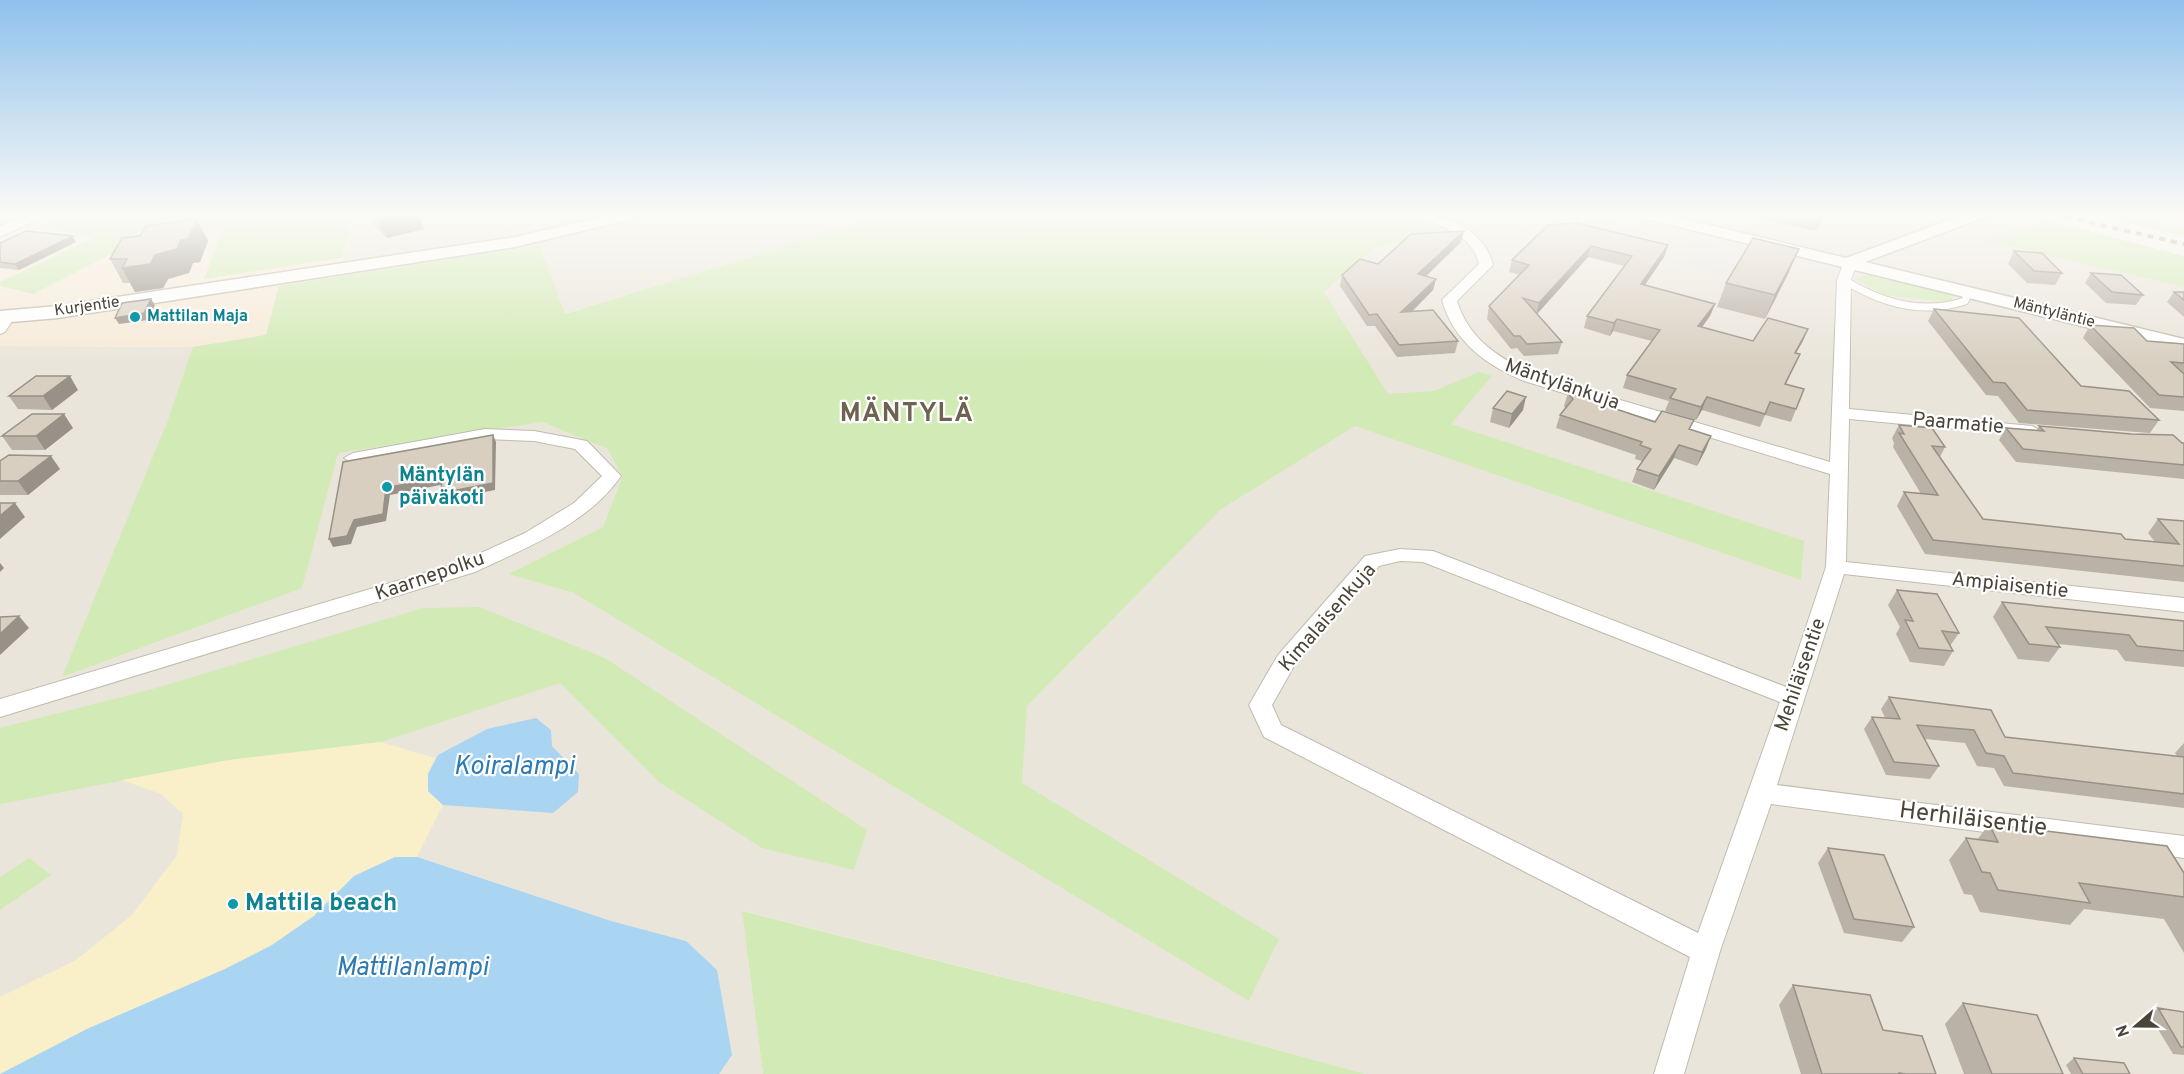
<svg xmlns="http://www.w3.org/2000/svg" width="2184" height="1074" viewBox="0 0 2184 1074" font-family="Overpass,sans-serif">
	<rect width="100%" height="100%" fill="#f6f3ec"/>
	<path fill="#eae5da" d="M353 214H888L564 314 542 422 609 449 622 477 603 527 508 574 574 593 1008 696 1323 292 1375 247 1388 244 1460 242 1446 228 1397 214H2048L2049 221 2184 256V1074H1366L1108 1004 743 911 763 1074H0V346L193 347 279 286 338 276Z
		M2117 214H2184V230Z"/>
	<path fill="#f7ead8" d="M6 214H65L40 227 94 237 0 282V217Z
		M225 226 205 279 342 258 338 276 279 286 266 335 193 347 0 346V286L33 294 149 235Z"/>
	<path fill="#d2eab5" d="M65 214H353L342 258 204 279 224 226 149 235 33 294 0 286V282L93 238 38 227Z
		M888 214H1397L1446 228 1461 242 1388 244 1375 247 1324 292 1388 394 1434 391 1479 372 1492 376 1451 424 1804 541 1801 580 1355 426 1221 509 1027 706 1022 783 1279 939 1249 1001 574 593 508 574 603 527 622 477 608 449 542 422 338 453 302 588 62 677 168 420 193 347 266 335 279 286 539 245 565 314Z
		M2090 214H2117L2184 230V236Z
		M2049 221 2184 256V287L1983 240Z
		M1872 274 1953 294 1955 296 1948 302 1885 295 1855 279Z
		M479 607 605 658 867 830 854 870 762 848 659 782 560 683 381 742 229 760 0 804V728L149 690 423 608Z
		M29 858 51 875 0 910V877Z
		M742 911 1108 1004 1366 1074H763Z"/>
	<path fill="#f9efc9" d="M381 742 435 758 428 774V791L443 805 417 857H395L335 892 314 916 272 945 225 969 87 1029 0 1074V997L76 960 132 915 177 855 183 814 161 794 122 780 229 760Z"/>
	<path fill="#e5e3e0" d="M1569 214H1586L1636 227 1633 244 1564 226Z
		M1693 240 1743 253 1723 275 1681 263Z"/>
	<path fill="#a9d4f2" d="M536 718 551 730 552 746 579 774 578 792 553 813 443 805 428 791V774L438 755 487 729Z
		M395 857H417L611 921 686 941 717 970 732 1055 719 1074H0L87 1029 225 969 272 945 314 916 354 876Z"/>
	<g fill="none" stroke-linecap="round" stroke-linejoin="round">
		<g stroke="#c2bbae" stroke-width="9">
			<path id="service" d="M1844 280C1881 303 1923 315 1965 301L1967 296 1959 290"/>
		</g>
		<g stroke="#c2bbae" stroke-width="2">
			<path id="minor" d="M1416 214C1448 214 1485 231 1493 265L1457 301C1469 340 1500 359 1536 375L1830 462 1837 280 1845 259H1855L1857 262 1851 280 1849 409 2032 426 2041 431 2032 436 1849 419 1846 562 2184 598V612L1844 574 1777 785 2184 836V858L1771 804 1720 951 1684 1074H1654L1690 957 1264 737 1249 705 1278 655 1365 556 1400 549 1433 551 1786 687 1826 567 1830 474 1524 381C1486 365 1454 342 1442 300L1479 264C1473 236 1442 225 1417 217ZM1400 561 1423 562 1780 702 1698 933 1281 725 1272 705 1294 666 1379 566Z
				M6 313 14 318 5 332 0 334V316Z
				M485 429 534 431 587 441 621 476C588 524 526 548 475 572L0 717V699L461 562 525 533 574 503 602 476 575 449 534 441 485 439 353 463 344 458 353 453Z"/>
		</g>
		<g stroke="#c2bbae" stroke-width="3">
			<path id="tertiary" d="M28 214H49L0 237V226Z
				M615 214H642L640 217 515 247 58 318 0 323V311L58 306 515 237Z
				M1637 214H1664L1846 258 1965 214H1987L1985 217 1865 262 2184 339V351L1639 217Z"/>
		</g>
		<use href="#service" stroke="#fff" stroke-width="7"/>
		<use href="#minor" fill="#fff" fill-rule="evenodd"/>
		<use href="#tertiary" fill="#fff" fill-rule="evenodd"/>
		<path stroke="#9a9a9a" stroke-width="4" stroke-dasharray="6 6" stroke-linecap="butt" d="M2054 214 2184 244"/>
	</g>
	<path fill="#bab2a6" d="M368 214H418L424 229 387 238 374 225Z
		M1759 214H1826L1815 231 1757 218Z
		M197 219 208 241 200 262 193 263 189 273 168 279 163 288 135 292 130 283H123L110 259 140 236Z
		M1548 225 1668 245 1664 257 1645 285 1715 304 1710 316 1702 327 1753 341 1808 329 1796 353 1800 354 1786 384 1796 409 1791 422 1765 415 1760 427 1702 410 1696 420 1665 411 1669 401 1623 388 1627 375 1652 341 1613 331 1610 336 1584 328 1587 316 1624 266 1588 257 1537 314 1562 342 1558 354 1524 356 1517 348 1511 349 1487 319 1489 306 1520 275 1509 272 1512 260Z
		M76 242 19 270 0 268V243Z
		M1461 242 1425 276 1436 279 1433 290 1412 312 1458 341 1455 353 1397 357 1375 326H1367L1340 286 1342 275 1378 264Z
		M2014 251 2062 273 2055 285 2027 283 2008 264Z
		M1789 272 1765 319 1717 307 1726 283Z
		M2091 273 2143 295 2136 305 2106 303 2085 283Z
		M2174 292H2184V317L2167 302Z
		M1934 309 2081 386 2159 420 2150 433 2019 423 1998 396 1986 395 1928 321Z
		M2090 325 2147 341 2184 344V411L2150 408 2083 338Z
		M78 390 52 410 18 409 9 396Z
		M1568 393 1655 422 1694 420 1690 429 1706 449 1697 466 1674 458 1654 490 1632 482 1637 469 1642 461 1635 459 1636 455 1556 428 1560 415 1565 408 1564 406Z
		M1493 408 1523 410 1509 428 1490 422Z
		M1899 425 1945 447 1940 457 1983 519 2125 539 2155 542 2148 533 2158 519 2184 521V582L1925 554 1897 506 1904 492 1921 494 1893 447 1894 443 1892 438Z
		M2039 426 2184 443V479L2016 462 1999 440 2006 428 2037 430Z
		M73 428 45 450H12L2 436Z
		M0 461 60 469 28 495H0Z
		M1897 590 1959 633 1950 646 1953 651 1944 666 1910 662 1896 634 1900 627 1888 605Z
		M2002 602 2184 621V667L2125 661 2117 650 2058 644 2060 647 2049 662 2018 659 1993 617Z
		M1889 697 2005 737 2177 756 2175 753 2184 743V808L2004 786 1994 768 1977 766 1965 743 1925 739 1939 766 1930 779 1886 775 1864 729 1872 717 1885 718 1881 709Z
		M1989 824 2184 873V953L2164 919 2084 909 2070 925 1980 912 1972 895 1964 894 1949 860 1966 838 1977 840Z
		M1828 848 1914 927 1902 942 1844 933 1818 863Z
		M1793 985 1883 1030 1936 1074H1801L1779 1005Z
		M1963 1003 2063 1074H1964L1945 1024Z
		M2158 1008 2184 1012V1055L2173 1054 2150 1016Z
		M2074 1058 2130 1074H2071L2066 1065Z"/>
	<path fill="#979187" d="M386 214H418L424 229 387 238 377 216Z
		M1822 214H1826L1815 231Z
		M197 219 208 241 200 262 193 263 189 273 168 279 163 288 135 292 122 268 155 255 181 240Z
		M1464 231 1461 242 1416 286 1418 274Z
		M73 236 76 242 19 270 15 264Z
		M1668 245 1664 257 1637 296 1641 284Z
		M1591 246 1588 257 1536 315 1539 303Z
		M1799 249 1789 272 1765 319 1775 295Z
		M1436 279 1433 290 1399 324 1401 312Z
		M151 299 155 305 148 320 119 324 115 318Z
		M1715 304 1710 316 1694 338 1698 326Z
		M1617 319 1613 331 1610 336 1614 323Z
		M1808 329 1803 341 1789 365 1795 353Z
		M70 376 78 390 52 410 43 396Z
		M1526 397 1523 410 1509 428 1512 414Z
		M1707 397 1702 410 1696 420 1701 407Z
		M64 414 73 428 45 450 36 436Z
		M493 435 496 442 495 490 444 500 441 493Z
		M1711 436 1706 449 1697 466 1702 452Z
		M1679 445 1674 458 1654 490 1659 476Z
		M51 456 60 469 28 495 18 481Z
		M442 477 445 484 390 495 386 521 357 527 351 544 333 547 329 539 354 520 386 488Z
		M15 503 25 517 0 539V516Z
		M0 563 4 568 0 572Z
		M19 616 29 628 0 655V634Z"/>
	<path fill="#d8cfc1" stroke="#979187" stroke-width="1.5" d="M197 219 188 239 181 240 177 249 155 255 150 264 122 268 127 259H110L122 238 140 236 146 226Z
		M1577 223 1668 245 1641 284 1715 304 1698 326 1753 341 1768 318 1808 329 1795 353 1800 354 1785 384 1804 389 1796 409 1770 402 1765 414 1707 397 1701 407 1670 398 1676 389 1627 375 1660 330 1617 319 1614 323 1587 316 1632 256 1591 246 1539 303 1523 298 1562 342 1527 344 1520 336H1514L1489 306 1529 265 1512 260 1548 225Z
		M26 231 73 236 15 264 0 262V243Z
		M1464 231 1418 274 1436 279 1401 312 1433 310 1458 341 1399 345 1377 314 1369 315 1342 275 1360 259 1378 264 1411 234Z
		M1753 238 1799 249 1775 295 1726 283Z
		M2014 251 2042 253 2062 273 2034 271Z
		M2091 273 2121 275 2143 295 2112 292Z
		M2174 292H2184V300Z
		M151 299 144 313 115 318 122 303Z
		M1934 309 2019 318 2081 386 2129 391 2159 420 2027 410 2005 383 1993 382Z
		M2090 325 2134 328 2147 341 2184 344V363L2171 362 2184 374V397L2159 395Z
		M36 376H70L43 396H9Z
		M1507 391 1526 397 1512 414 1493 408Z
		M1568 393 1655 422 1662 411 1694 420 1689 429 1711 436 1702 452 1679 445 1659 476 1637 469 1651 449 1640 445 1642 442 1560 415 1573 399Z
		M32 414H64L36 436H2Z
		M1899 425 1932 428 1945 447 1932 446 1983 519 2121 534 2125 539 2179 544 2158 519 2184 521V566L1933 540 1904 492 1938 495 1899 433 1904 434Z
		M2039 426 2131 434 2173 435 2182 443H2184V465L2023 449 2006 428 2044 431Z
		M493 435V483L441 493 442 477 386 488 383 514 354 520 347 536 329 539 343 462Z
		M9 455 51 456 18 481H0V461Z
		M0 503H15L0 516Z
		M1897 590 1937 594 1959 633 1942 631 1953 651 1919 648 1905 620 1913 621Z
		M2002 602 2184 621V651L2137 646 2129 635 2046 627 2060 647 2029 644Z
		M19 616 0 634V617Z
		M1889 697 1991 710 2005 737 2184 757V794L2013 773 2004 756 1986 753 1974 730 1917 725 1939 766 1894 762 1872 717 1900 719Z
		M1989 824 2167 846 2184 873V897L2079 883 2090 903 1998 890 1990 873 1982 872 1966 838 1998 842Z
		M1828 848 1884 855 1914 927 1854 919Z
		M1793 985 1870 995 1883 1030 1922 1036 1936 1074H1905L1899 1073V1074H1822Z
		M1963 1003 2037 1015 2063 1074H1992Z
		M2158 1008 2184 1012V1047H2181Z
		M2074 1058 2124 1063 2130 1074H2083Z"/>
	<linearGradient id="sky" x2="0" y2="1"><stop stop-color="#8fc1ec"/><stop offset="0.59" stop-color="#fbfaf6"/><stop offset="1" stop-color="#fbfaf6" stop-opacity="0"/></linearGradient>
	<rect width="2184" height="364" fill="url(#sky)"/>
	<g fill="#0f9aa8" stroke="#fff" stroke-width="2">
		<circle cx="135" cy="317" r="6"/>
		<circle cx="387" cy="487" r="6"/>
		<circle cx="233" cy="904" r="6"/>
	</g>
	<g text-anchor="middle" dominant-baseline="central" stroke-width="4.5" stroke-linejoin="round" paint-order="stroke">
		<g font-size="16" fill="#4b4439" stroke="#fff">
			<text transform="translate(87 307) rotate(-8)">Kurjentie</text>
			<text transform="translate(2054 313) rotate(14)">Mäntyläntie</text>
		</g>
		<g font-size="16" font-weight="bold" fill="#0d838f" stroke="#fff" text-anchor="start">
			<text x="147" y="317">Mattilan Maja</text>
		</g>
		<g font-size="20" fill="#4b4439" stroke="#fff">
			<text transform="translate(1562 385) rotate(19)">Mäntylänkuja</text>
			<text transform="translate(1958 424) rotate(5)">Paarmatie</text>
			<text transform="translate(430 577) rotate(-19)">Kaarnepolku</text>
			<text transform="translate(2010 586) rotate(6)">Ampiaisentie</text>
			<text transform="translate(1328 618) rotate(-49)">Kimalaisenkuja</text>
			<text transform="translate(1801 675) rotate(-71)">Mehiläisentie</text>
		</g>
		<g font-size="20" font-weight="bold" fill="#0d838f" stroke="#fff" text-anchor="start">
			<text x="399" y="476">Mäntylän<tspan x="399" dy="23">päiväkoti</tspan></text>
		</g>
		<g font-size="24" fill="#4b4439" stroke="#fff">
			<text transform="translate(1973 820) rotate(7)">Herhiläisentie</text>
		</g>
		<g font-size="24" font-weight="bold" fill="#0d838f" stroke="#fff" text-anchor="start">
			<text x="245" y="904">Mattila beach</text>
		</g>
		<g font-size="26" font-weight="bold" letter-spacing="1.5" fill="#6e6250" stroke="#fff">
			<text x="907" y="414">MÄNTYLÄ</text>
		</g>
		<g font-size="26" font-style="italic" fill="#2e7ab2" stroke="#fff">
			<text x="514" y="767">Koiralampi</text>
			<text x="412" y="968">Mattilanlampi</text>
		</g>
	</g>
	<g transform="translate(2136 1026) rotate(250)" stroke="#ffffff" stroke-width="4.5" paint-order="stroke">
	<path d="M0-4.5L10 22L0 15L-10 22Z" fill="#4b4439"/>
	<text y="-9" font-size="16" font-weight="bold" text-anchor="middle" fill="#4b4439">N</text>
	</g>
</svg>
